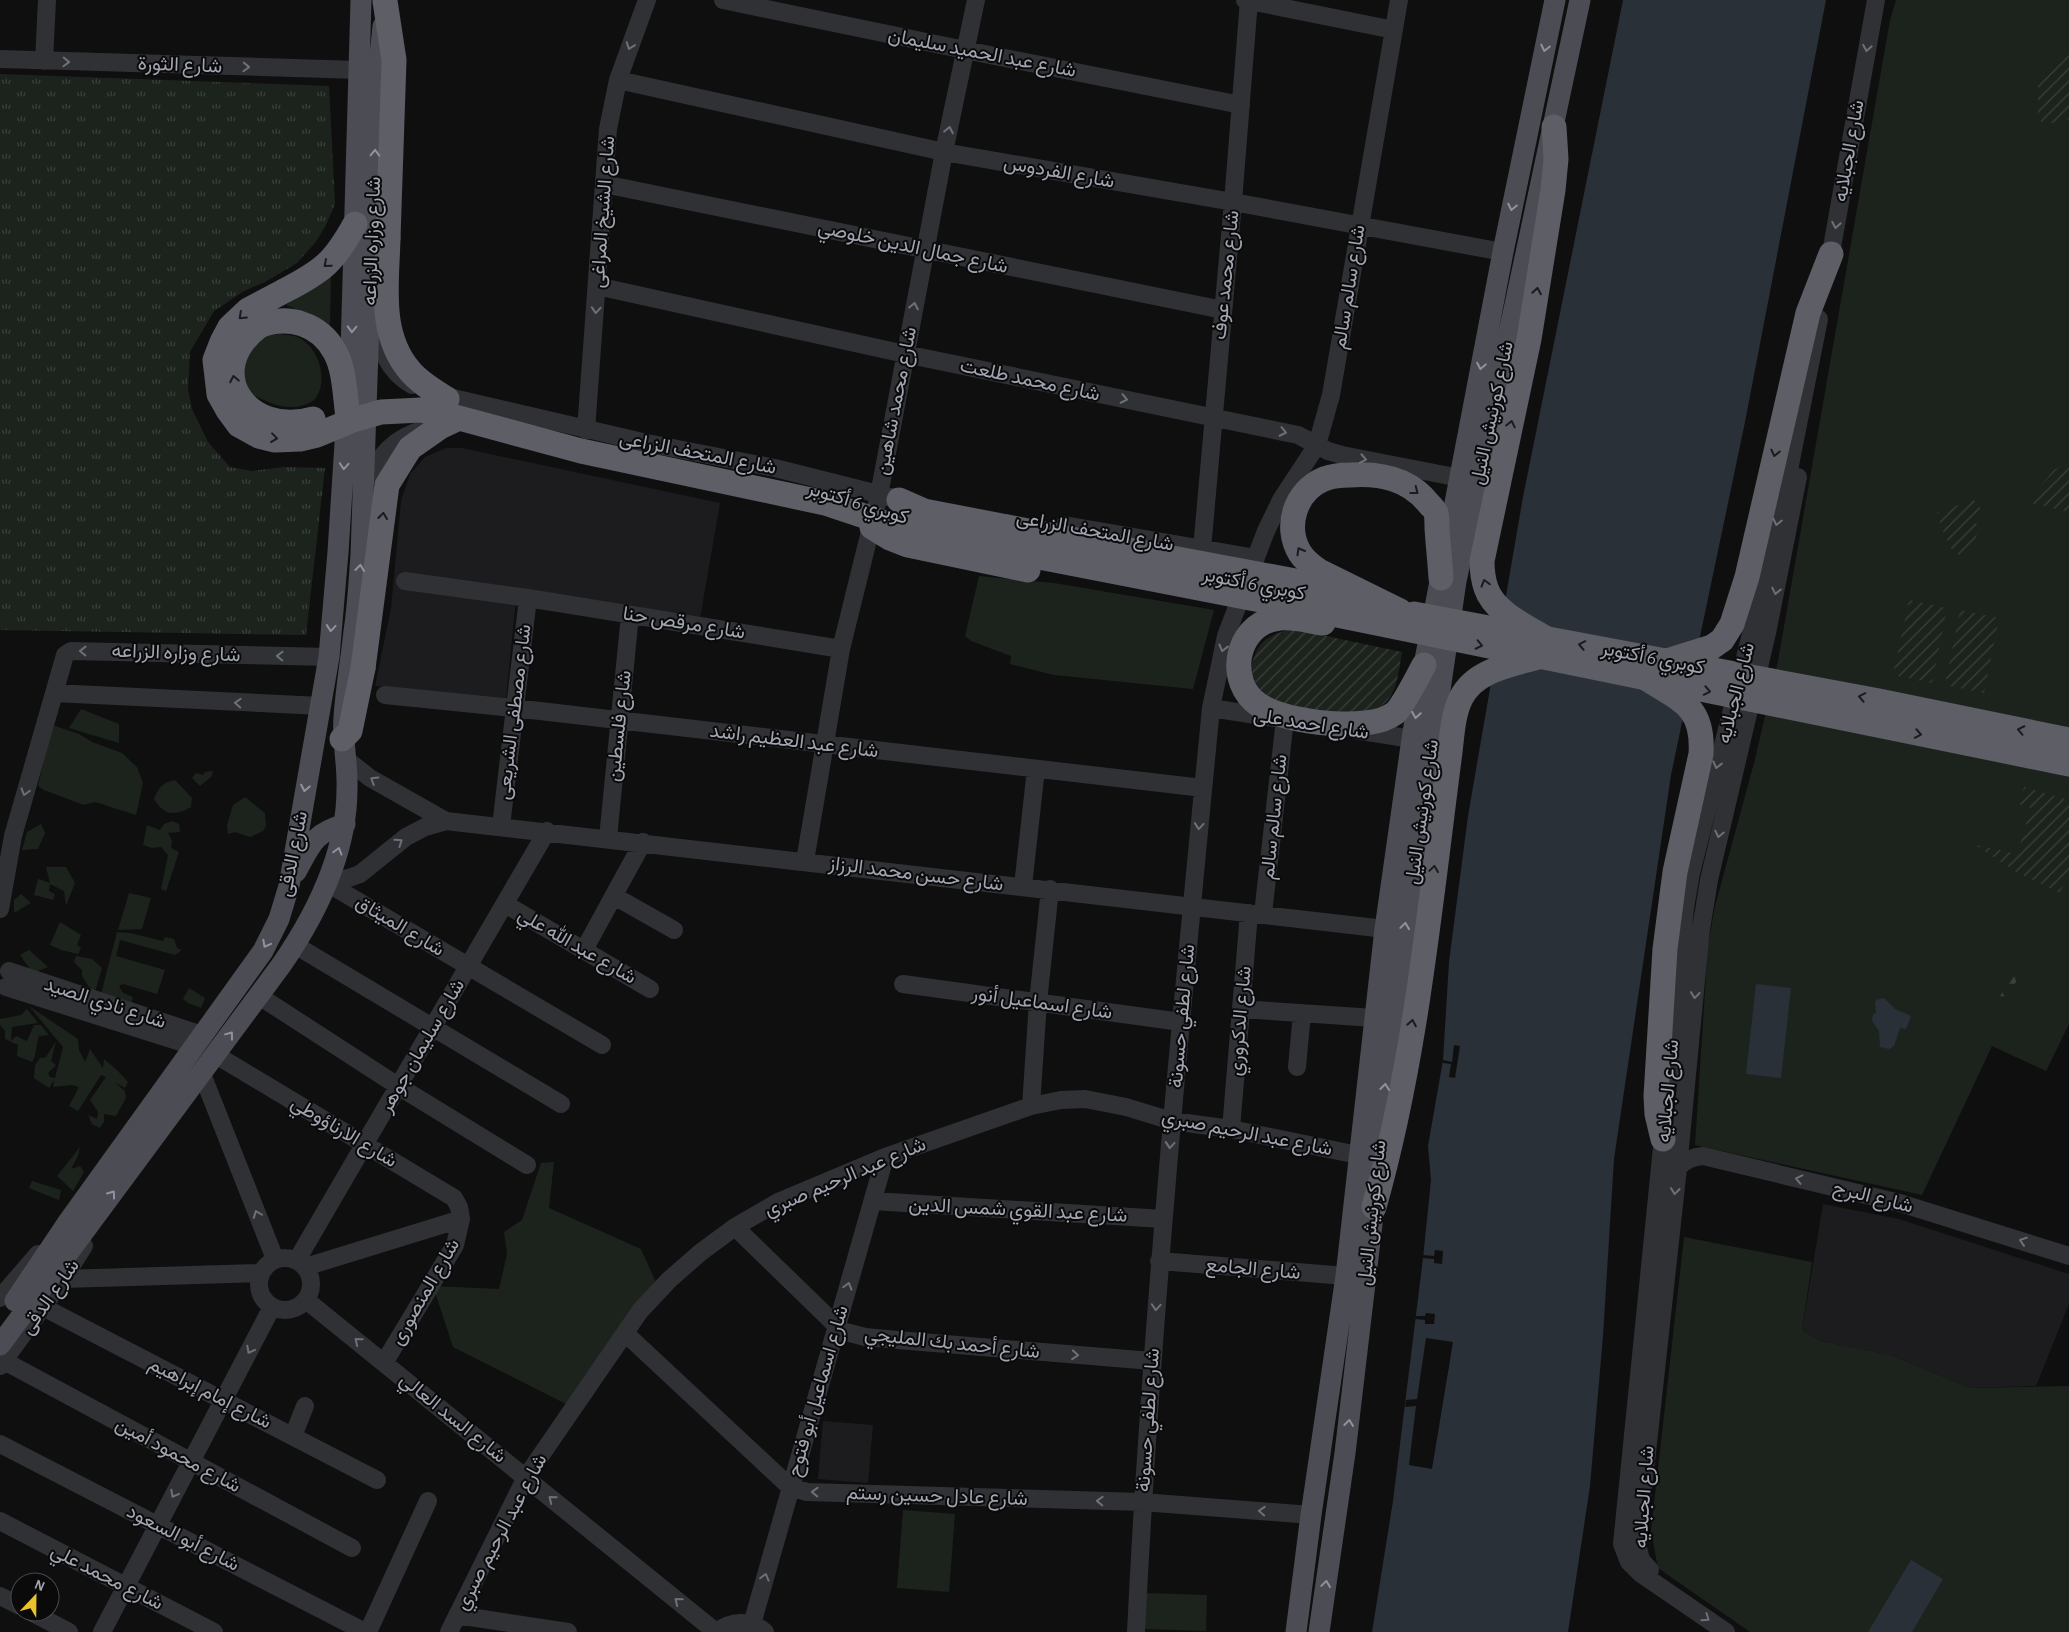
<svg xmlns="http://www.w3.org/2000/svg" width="2069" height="1632" viewBox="0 0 2069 1632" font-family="'Alegreya Sans',Vazirmatn,sans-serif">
	<defs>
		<pattern id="forest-firs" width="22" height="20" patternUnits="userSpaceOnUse" patternTransform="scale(1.25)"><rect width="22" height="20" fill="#1c231d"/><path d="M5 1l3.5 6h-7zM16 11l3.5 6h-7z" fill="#3a403b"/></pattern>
		<pattern id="park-tufts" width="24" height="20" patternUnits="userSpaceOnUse" patternTransform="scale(1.25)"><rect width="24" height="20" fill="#1c231d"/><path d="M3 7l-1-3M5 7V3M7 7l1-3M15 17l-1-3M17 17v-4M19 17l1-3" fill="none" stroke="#3a403b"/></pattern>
		<pattern id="garden-furrows" width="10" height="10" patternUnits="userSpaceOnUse" patternTransform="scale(1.25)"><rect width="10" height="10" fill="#1c231d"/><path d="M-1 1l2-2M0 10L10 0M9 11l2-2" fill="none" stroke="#3a403b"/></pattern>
	</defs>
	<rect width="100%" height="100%" fill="#0f0f10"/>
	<path fill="#1c1b1d" d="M446 448H462L720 503 700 619 517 590 506 698 375 686 391 608 401 501 410 474 425 457Z
		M1823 1204 1899 1219 2069 1274V1304L2036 1386 1971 1388 1890 1355 1821 1341 1802 1330Z
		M823 1421 873 1425 868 1483 818 1479Z"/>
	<path fill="#1c231d" d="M1896 0H2069V1024L2046 1071 1992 1046 1922 1195 1695 1145 1708 945 1715 906 1754 763 1778 661 1890 20Z
		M331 274 330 325 286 305Z
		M280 334C286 335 294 335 299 338 318 347 328 378 317 396 313 404 297 408 289 407 276 407 263 399 252 395 249 389 245 382 244 376 242 361 254 342 268 336 271 335 276 335 280 334Z
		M979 576 1054 583 1214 610 1193 689 1054 675 1010 664 1011 656 971 641 965 636Z
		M81 709 119 724V743L69 728Z
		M52 725 79 734 92 742 122 753 137 767 143 783 136 815 95 802 84 805 44 790 38 786Z
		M213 771 211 777 200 786 192 778 196 773 203 775 205 772Z
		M175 780 192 798 191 807C175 816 164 816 154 799 158 788 163 782 175 780Z
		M245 797 265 813 266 826 263 831 250 837 235 832 228 834 227 825 233 805Z
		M172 821 179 824 180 832 168 833 172 841 171 848 179 852 166 891 161 889 168 855 161 847 152 848 143 845 147 825 160 830 164 824Z
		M41 824 45 833 38 849 22 850 27 832Z
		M46 867H66L75 883 66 906 64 891 50 884 49 891 55 894 53 900 34 895 38 879 50 883Z
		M129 893 151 898 142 929 118 930Z
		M21 894 31 903 14 913V900Z
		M60 922 81 935 77 945 81 948 78 954 61 950 50 945Z
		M117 932 130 933 163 941 165 937 174 939 177 948 182 950 175 955 120 940 116 956 165 970 157 994 123 984 119 986 123 993 133 997 131 1004 100 998Z
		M29 950 48 967 33 973 20 955Z
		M76 956 92 959 102 968 94 995 82 976V970L74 962Z
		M189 988 205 998 201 1008 188 1003 183 999Z
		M29 1006 78 1039 79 1050 85 1062 90 1049 103 1068 104 1059 117 1070 128 1082 125 1088 114 1082 125 1091 126 1098 116 1116 104 1114V1122L100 1128 92 1124 88 1115 97 1119 98 1112 90 1100 106 1077 101 1075 78 1111 69 1106 79 1087 72 1085 53 1087 54 1080 49 1088 34 1078 35 1065 40 1058 46 1057 56 1041 51 1061 56 1065 48 1073 50 1077 55 1078 63 1047Z
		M27 1009 38 1023 12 1027 11 1041 16 1036 27 1041 34 1025H41L49 1035 39 1036C36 1045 37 1054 32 1062L17 1056 18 1045 5 1039V1031L0 1025V1019L21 1015Z
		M80 1147 78 1156 71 1169 80 1166 84 1172 73 1191 57 1176Z
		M554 1162 549 1208 641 1249 657 1285 574 1408 453 1347 433 1286 499 1289 507 1254 504 1232 522 1220 541 1163Z
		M32 1181 61 1190 59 1200 29 1188Z
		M1684 1237 1812 1262 1802 1330 1821 1341 1890 1355 1971 1388 2069 1386V1632H1750L1658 1568 1651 1531Z
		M903 1510 955 1514 949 1592 897 1588Z
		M1144 1593 1207 1595 1206 1631 1143 1629Z"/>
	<path fill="url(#forest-firs)" d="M2024 947 2031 950 2002 1011 1994 1009Z"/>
	<path fill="url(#park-tufts)" d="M0 74 329 86 335 204 325 227 315 243 297 263 265 282 244 291 214 311 190 352 188 389 192 409 208 442 230 467 252 471 284 467 325 468 306 635 0 630Z"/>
	<path fill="url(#garden-furrows)" d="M2069 54V119L2043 125 2038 115V85Z
		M2069 461V512L2027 502 2054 470Z
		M1968 497 1977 502 1983 514 1976 522 1978 531 1971 551 1960 555 1953 552 1944 534 1937 513 1944 509 1963 504Z
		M1909 600 1947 608 1932 683 1893 675Z
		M1960 610 1999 618 1984 693 1945 685Z
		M1287 630H1298L1402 652C1399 668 1398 691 1385 703 1378 709 1362 714 1353 715 1335 715 1284 705 1269 697 1258 691 1254 680 1250 669 1258 644 1262 638 1287 630Z
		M2024 787 2069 800V870L2060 893 2018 873 1973 844 2017 854 2031 808 2019 804Z"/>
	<path fill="#293038" d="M1623 0H1826L1745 422 1671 775 1614 1159 1603 1336 1590 1486 1568 1632H1372L1393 1501 1423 1258 1431 1180 1428 1146 1443 1060 1449 962 1468 816 1523 497Z
		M1756 984 1791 988 1781 1078 1746 1074Z
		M1884 998 1895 1009 1911 1016 1906 1029 1900 1028 1894 1046 1889 1049 1880 1047 1879 1031 1872 1021 1873 1014 1876 1013 1875 1003 1876 1000Z
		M1911 1560 1943 1579 1912 1632H1868Z"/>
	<path fill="#0f0f10" d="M1454 1045 1460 1046 1455 1078 1449 1077 1451 1064 1443 1063V1060L1452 1062Z
		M1435 1250 1443 1251 1442 1264 1434 1263V1259L1423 1258V1255L1434 1256Z
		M1426 1313 1435 1314 1434 1324H1425V1320L1415 1319V1316H1425Z
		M1426 1338 1453 1342 1432 1469 1409 1465 1416 1406 1405 1407 1406 1400 1417 1399Z"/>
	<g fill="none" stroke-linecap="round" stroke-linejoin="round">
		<path stroke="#303135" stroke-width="18" d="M723 0 965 50 1241 105
			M1245 0 1394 30
			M0 59 359 70
			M44 61 47 0
			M618 80 944 152 1233 202 1503 252
			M604 184 1223 310
			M1829 264 1876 0
			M597 286 905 354 1298 435 1328 451 1342 455 1460 478
			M373 322C380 347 387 371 412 385
			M436 394 647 443 775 468 910 502
			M586 430 608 129 618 80 647 0
			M365 481C382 454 393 438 425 429
			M1064 525 1256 558
			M1202 549 1233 202 1249 0
			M405 581 528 598 841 649
			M54 693 321 706
			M385 695 514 708 1203 788
			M1211 708 1275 718
			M1355 730 1412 739
			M347 760 370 778 446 821
			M501 826 528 598
			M608 838 630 615
			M805 861 841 649 879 495 944 152 976 0
			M328 877 346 879 360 874 406 837 425 827 446 821 1385 929
			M327 883 602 1045
			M1023 886 1036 769
			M614 896 674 930
			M505 904 650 989
			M0 909 13 836 65 655 71 651 329 657
			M1263 914 1285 719
			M295 945 561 1104
			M584 950 643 842
			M9 971 202 1035
			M903 984 1181 1022
			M6 987 193 1046
			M259 996 398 1086 527 1165
			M1241 1009 1374 1018
			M216 1055 454 1198 459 1207 461 1219 455 1245 384 1363
			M1297 1067 1302 1013
			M202 1074 275 1259
			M1669 1079 1685 908 1691 873 1755 618 1788 475 1819 319
			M1031 1106 1038 1002 1050 889
			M1664 1128 1622 1544 1629 1562 1640 1573 1726 1632
			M1231 1129 1249 913
			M1678 1168C1685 1160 1692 1157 1703 1156L1900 1203 2069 1256
			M873 1201 1163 1219
			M735 1227 842 1331 865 1337 898 1340 1152 1361
			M259 1284a26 26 0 1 1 52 0a26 26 0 1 1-52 0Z
			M297 1260 547 831
			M1159 1261 1346 1276
			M305 1267 461 1219
			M63 1279 260 1273
			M0 1298 38 1254
			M306 1300 716 1632
			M43 1307 377 1480
			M625 1333 790 1487 807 1492 1142 1502 1311 1515
			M4 1361 352 1548
			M0 1366 63 1279 84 1246
			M293 1436 305 1406
			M0 1444 365 1632
			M0 1521 214 1632
			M1650 1570 1641 1560 1637 1544 1678 1168 1701 929 1709 880 1767 633 1798 477
			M0 1596 20 1606
			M31 1612 69 1632
			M457 1615 568 1632
			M752 1624 885 1157
			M102 1632 272 1307
			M368 1632 428 1501
			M449 1632 526 1477 640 1311 669 1280 701 1252 735 1227 778 1202 885 1157 1031 1106 1061 1100 1085 1099 1126 1107 1172 1121 1231 1129 1358 1155
			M716 1632C731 1621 750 1619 765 1632
			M1136 1632C1151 1323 1181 1016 1211 708L1226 636 1266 531 1281 500 1317 445 1331 395 1399 0"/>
		<path stroke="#4c4d54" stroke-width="21" d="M296 872C311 845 313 833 345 824
			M15 1301 66 1225 263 951 279 919 289 886 329 657 338 552 351 350 361 0
			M0 1345 282 964C317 913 347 853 347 789 348 764 342 742 344 717 346 688 351 660 354 631 358 606 359 580 361 555L377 87 383 26
			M1296 1632 1311 1515 1346 1276 1385 929 1412 739 1424 665 1503 252 1555 0
			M1319 1632 1345 1453 1374 1207 1376 1159 1404 935 1456 581 1580 0"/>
		<path stroke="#5d5e66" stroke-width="25" d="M385 1 394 60 388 238
			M284 291C323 271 334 262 355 224
			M259 326C288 314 320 324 335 352 345 370 345 397 348 417
			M899 500 924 511 1007 527
			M872 527 890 538 908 545 1028 570
			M1400 611 1319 571C1312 566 1305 561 1300 553 1284 527 1295 491 1324 479 1332 476 1341 475 1350 475 1380 473 1409 478 1429 504 1431 506 1435 510 1436 513 1437 517 1437 524 1437 528 1438 545 1440 561 1441 578
			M1323 623C1308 621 1290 615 1274 619 1235 627 1226 683 1259 705 1279 718 1316 723 1340 724 1357 724 1380 724 1395 713 1403 706 1418 676 1424 665
			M1545 638C1525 626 1494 612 1486 588 1483 579 1482 570 1482 561L1529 339 1553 190 1556 159 1554 127
			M1667 661 1712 647 1722 640 1732 624 1747 577 1808 313 1831 254
			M1647 679C1682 701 1704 707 1701 754L1675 872 1665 949 1656 1096 1657 1114 1663 1139
			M342 739 350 731 363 668
			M1374 1207C1416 1060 1430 904 1450 752 1452 735 1453 714 1461 698 1475 670 1510 665 1538 657"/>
		<path stroke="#5d5e66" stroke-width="25" d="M388 238C387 283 378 334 410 371 420 383 434 391 447 399
			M284 291 248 310 230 327 222 342 215 360 219 394 228 410 239 425 259 436 275 440 300 439 317 435 353 420 381 412 421 410 459 418 581 451 825 503 915 533 1332 614 2069 764
			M259 326C200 371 247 438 313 419
			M1007 527 1306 583 1348 597 1362 604
			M1414 614 1879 701 2069 740
			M363 668 387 485 410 448 440 427 459 418"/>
	</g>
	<defs><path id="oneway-chevron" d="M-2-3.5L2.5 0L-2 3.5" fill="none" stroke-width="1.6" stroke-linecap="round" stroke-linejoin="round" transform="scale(1.25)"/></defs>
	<g stroke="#6e7079">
		<use href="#oneway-chevron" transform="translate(630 46) rotate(110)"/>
		<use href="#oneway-chevron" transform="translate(1867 48) rotate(100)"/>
		<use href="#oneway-chevron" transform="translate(66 62) rotate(2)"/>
		<use href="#oneway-chevron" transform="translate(246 67) rotate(2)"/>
		<use href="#oneway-chevron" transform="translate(949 130) rotate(-79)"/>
		<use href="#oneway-chevron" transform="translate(1836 225) rotate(100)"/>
		<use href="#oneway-chevron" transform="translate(914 306) rotate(-79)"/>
		<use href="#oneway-chevron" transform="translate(596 310) rotate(94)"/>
		<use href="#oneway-chevron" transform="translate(1124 399) rotate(12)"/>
		<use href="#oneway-chevron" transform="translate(1283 432) rotate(12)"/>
		<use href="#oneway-chevron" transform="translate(1363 459) rotate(11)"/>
		<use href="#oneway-chevron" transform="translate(1777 522) rotate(103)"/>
		<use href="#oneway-chevron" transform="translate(1776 591) rotate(102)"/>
		<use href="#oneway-chevron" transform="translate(1223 648) rotate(104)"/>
		<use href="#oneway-chevron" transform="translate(83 651) rotate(-179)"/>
		<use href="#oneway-chevron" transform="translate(280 656) rotate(-178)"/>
		<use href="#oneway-chevron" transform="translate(238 703) rotate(-177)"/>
		<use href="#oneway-chevron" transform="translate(1717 765) rotate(104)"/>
		<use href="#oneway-chevron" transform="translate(374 780) rotate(-148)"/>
		<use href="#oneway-chevron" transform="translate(25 792) rotate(106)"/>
		<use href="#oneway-chevron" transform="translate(1199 826) rotate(95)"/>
		<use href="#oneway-chevron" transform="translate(1719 834) rotate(103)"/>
		<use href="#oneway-chevron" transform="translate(399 842) rotate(-35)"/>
		<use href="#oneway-chevron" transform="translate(1695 995) rotate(96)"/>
		<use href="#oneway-chevron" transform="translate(1170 1145) rotate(95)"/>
		<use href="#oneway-chevron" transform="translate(1799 1179) rotate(-167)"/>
		<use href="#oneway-chevron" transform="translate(1675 1191) rotate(96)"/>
		<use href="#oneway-chevron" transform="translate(257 1214) rotate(-111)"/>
		<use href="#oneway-chevron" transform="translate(2023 1241) rotate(-162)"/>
		<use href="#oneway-chevron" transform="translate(848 1286) rotate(-74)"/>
		<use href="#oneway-chevron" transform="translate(1156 1307) rotate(94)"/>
		<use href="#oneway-chevron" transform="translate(358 1341) rotate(-141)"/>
		<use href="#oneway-chevron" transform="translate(250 1350) rotate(118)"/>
		<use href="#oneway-chevron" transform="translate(1075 1355) rotate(5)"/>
		<use href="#oneway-chevron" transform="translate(815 1492) rotate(-178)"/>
		<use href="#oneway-chevron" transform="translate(174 1494) rotate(118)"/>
		<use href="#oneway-chevron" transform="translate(552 1499) rotate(-141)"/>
		<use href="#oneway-chevron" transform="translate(1100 1501) rotate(-178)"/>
		<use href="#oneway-chevron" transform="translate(1262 1511) rotate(-176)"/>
		<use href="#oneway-chevron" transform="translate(765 1577) rotate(-75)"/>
		<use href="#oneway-chevron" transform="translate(678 1601) rotate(-141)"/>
		<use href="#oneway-chevron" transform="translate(1706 1618) rotate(35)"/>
	</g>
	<g stroke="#90939e">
		<use href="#oneway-chevron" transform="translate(1545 48) rotate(102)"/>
		<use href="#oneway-chevron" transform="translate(375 153) rotate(-88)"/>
		<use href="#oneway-chevron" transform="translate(1512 207) rotate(102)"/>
		<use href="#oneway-chevron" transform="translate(352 329) rotate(92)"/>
		<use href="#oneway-chevron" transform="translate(1481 366) rotate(101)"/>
		<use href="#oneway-chevron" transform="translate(344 466) rotate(94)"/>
		<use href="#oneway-chevron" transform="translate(360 568) rotate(-84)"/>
		<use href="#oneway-chevron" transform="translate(331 628) rotate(95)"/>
		<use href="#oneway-chevron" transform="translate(1416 715) rotate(99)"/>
		<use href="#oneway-chevron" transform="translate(305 788) rotate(101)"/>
		<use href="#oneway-chevron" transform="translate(338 851) rotate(-74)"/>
		<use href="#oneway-chevron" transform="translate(1405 926) rotate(-82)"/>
		<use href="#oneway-chevron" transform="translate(266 944) rotate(118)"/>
		<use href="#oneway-chevron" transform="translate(230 1035) rotate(-53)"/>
		<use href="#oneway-chevron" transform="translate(1385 1087) rotate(-83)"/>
		<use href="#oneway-chevron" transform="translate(112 1194) rotate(-54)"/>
		<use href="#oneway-chevron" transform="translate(1349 1423) rotate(-83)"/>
		<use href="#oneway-chevron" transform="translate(1326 1584) rotate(-82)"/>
	</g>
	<g stroke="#1b1b1d">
		<use href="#oneway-chevron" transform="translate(327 264) rotate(139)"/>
		<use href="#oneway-chevron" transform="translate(1537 291) rotate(-81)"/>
		<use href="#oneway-chevron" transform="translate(242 316) rotate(137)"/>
		<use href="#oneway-chevron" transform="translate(234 379) rotate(-101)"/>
		<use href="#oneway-chevron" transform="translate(1511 424) rotate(-78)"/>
		<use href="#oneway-chevron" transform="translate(274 438) rotate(7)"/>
		<use href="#oneway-chevron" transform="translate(1775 453) rotate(103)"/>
		<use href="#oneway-chevron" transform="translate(1415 491) rotate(38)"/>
		<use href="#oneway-chevron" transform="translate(383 516) rotate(-83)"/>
		<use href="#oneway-chevron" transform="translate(1300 551) rotate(-120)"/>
		<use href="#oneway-chevron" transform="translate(1485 583) rotate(-106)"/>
		<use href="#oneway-chevron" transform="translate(1479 645) rotate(12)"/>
		<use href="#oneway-chevron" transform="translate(1582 645) rotate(-169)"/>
		<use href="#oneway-chevron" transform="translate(1707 691) rotate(11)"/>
		<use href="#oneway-chevron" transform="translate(1862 697) rotate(-169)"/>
		<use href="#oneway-chevron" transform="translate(2021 730) rotate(-168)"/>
		<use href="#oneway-chevron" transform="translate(1918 734) rotate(11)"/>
		<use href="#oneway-chevron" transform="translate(1434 869) rotate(-82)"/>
		<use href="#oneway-chevron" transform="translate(1412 1023) rotate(-80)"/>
	</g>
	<g text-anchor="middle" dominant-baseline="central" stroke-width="4" stroke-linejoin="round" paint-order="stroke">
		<g font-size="20" fill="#a1a4b1" stroke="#0a0a0b">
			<text transform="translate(982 53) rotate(11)">شارع عبد الحميد سليمان</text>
			<text transform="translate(180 65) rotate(2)">شارع الثورة</text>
			<text transform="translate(1849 151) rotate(-80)">شارع الجبلايه</text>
			<text transform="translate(1059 172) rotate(10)">شارع الفردوس</text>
			<text transform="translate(603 212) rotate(-86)">شارع الشيخ المراغى</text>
			<text transform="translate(372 241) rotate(-88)">شارع وزاره الزراعه</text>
			<text transform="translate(913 247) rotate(12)">شارع جمال الدين خلوصي</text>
			<text transform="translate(1226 275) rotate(-84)">شارع محمد عوف</text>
			<text transform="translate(1349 287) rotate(-81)">شارع سالم سالم</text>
			<text transform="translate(1030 380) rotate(12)">شارع محمد طلعت</text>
			<text transform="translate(896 401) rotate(-79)">شارع محمد شاهين</text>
			<text transform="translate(1492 413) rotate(-78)">شارع كورنيش النيل</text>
			<text transform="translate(698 453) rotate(11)">شارع المتحف الزراعى</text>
			<text transform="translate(858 503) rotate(17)">كوبري 6 أكتوبر</text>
			<text transform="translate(1095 531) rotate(10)">شارع المتحف الزراعى</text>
			<text transform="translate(1254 584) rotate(11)">كوبري 6 أكتوبر</text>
			<text transform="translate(684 623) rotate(9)">شارع مرقص حنا</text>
			<text transform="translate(176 653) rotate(2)">شارع وزاره الزراعه</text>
			<text transform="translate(1653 658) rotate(11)">كوبري 6 أكتوبر</text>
			<text transform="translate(1736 693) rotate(-76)">شارع الجبلايه</text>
			<text transform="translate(514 712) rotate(-83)">شارع مصطفى الشريعى</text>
			<text transform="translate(1311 724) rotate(9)">شارع احمد على</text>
			<text transform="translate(619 726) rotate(-84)">شارع فلسطين</text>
			<text transform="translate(794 741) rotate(7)">شارع عبد العظيم راشد</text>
			<text transform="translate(1422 812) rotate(-82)">شارع كورنيش النيل</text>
			<text transform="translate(1274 817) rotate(-84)">شارع سالم سالم</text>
			<text transform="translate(293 854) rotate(-79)">شارع الدقى</text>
			<text transform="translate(916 874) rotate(7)">شارع حسن محمد الرزاز</text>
			<text transform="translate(400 926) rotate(31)">شارع الميثاق</text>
			<text transform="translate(577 946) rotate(30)">شارع عبد الله علي</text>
			<text transform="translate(105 1003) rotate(18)">شارع نادي الصيد</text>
			<text transform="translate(1042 1003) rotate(8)">شارع اسماعيل أنور</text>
			<text transform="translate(1182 1016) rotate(-85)">شارع لطفي حسونة</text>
			<text transform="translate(1240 1021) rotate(-85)">شارع الدكروري</text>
			<text transform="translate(422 1046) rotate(-60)">شارع سليمان جوهر</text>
			<text transform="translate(1668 1091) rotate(-85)">شارع الجبلايه</text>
			<text transform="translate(344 1132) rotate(31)">شارع الارناؤوطي</text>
			<text transform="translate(1247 1133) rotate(11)">شارع عبد الرحيم صبري</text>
			<text transform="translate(845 1177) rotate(-23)">شارع عبد الرحيم صبري</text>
			<text transform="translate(1873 1197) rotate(14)">شارع البرج</text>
			<text transform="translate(1018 1210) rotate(3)">شارع عبد القوي شمس الدين</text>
			<text transform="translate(1372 1213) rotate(-84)">شارع كورنيش النيل</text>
			<text transform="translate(1253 1269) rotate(5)">شارع الجامع</text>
			<text transform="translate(425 1292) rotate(-60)">شارع المنصورى</text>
			<text transform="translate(50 1297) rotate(-55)">شارع الدقى</text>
			<text transform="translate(952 1343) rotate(6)">شارع أحمد بك المليجي</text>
			<text transform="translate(818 1391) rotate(-74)">شارع اسماعيل أبو فتوح</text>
			<text transform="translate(210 1393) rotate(27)">شارع إمام إبراهيم</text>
			<text transform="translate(453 1418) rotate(39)">شارع السد العالي</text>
			<text transform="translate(1148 1420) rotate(-86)">شارع لطفي حسونة</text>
			<text transform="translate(178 1455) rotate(28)">شارع محمود أمين</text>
			<text transform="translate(937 1496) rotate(2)">شارع عادل حسين رستم</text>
			<text transform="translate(1644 1497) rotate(-86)">شارع الجبلايه</text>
			<text transform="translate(501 1532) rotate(-62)">شارع عبد الرحيم صبري</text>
			<text transform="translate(183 1538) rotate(27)">شارع أبو السعود</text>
			<text transform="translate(107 1577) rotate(27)">شارع محمد علي</text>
		</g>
	</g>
	<g transform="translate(35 1597) rotate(22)"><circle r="24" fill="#0a0a0b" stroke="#46484d"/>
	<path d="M0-4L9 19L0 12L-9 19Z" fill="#eac22e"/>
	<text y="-8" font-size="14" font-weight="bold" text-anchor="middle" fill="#a1a4b1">N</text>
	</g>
</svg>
